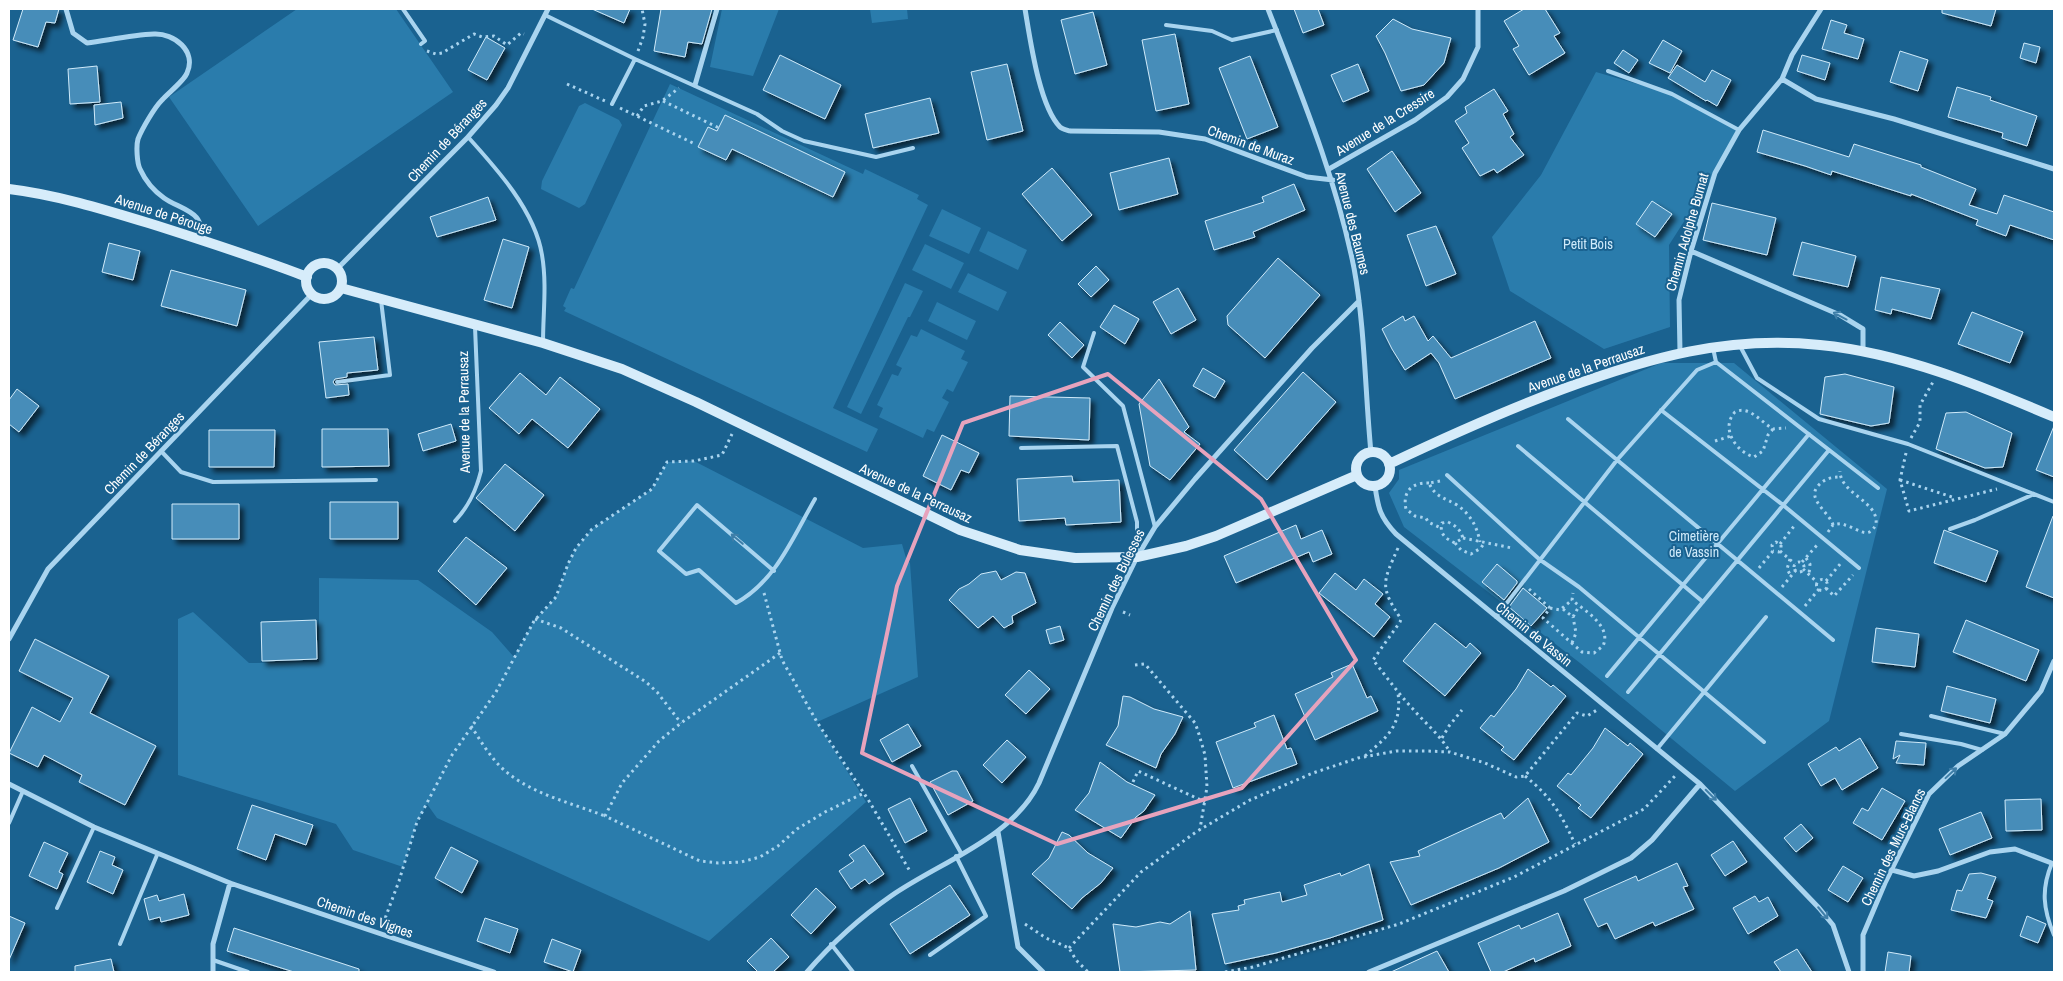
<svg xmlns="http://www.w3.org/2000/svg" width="2063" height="981" viewBox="0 0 2063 981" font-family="'Archivo Narrow',sans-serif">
	<defs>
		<filter id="shadow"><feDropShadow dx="4.5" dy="4.5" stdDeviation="2.5" flood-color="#0009"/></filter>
	</defs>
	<rect width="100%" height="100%" fill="#1a6290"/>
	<path fill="#2a7cac" d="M297 9H396L453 92 258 226 169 97Z
		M722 9H779L753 76 710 67Z
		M870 9H907L908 19 872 23Z
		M1596 72 1672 94 1739 130 1715 173 1669 245 1670 327 1604 349 1510 291 1492 237 1541 175Z
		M670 84 863 174 865 169 919 195 917 199 928 205 833 408 878 429 867 452 564 311 566 308 563 306 571 288 574 289Z
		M585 103 619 120 622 125 585 204 579 208 541 189 542 181 579 106Z
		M942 209 981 228 969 254 929 236Z
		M988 231 1027 250 1018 270 979 251Z
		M925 244 964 263 951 289 912 270Z
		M968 273 1007 292 998 311 958 292Z
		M905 283 923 291 910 317H908L861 414 847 407Z
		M937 302 976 321 967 340 928 321Z
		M921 329 965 351 961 359 968 362 953 392 947 389 942 398 949 402 934 432 927 429 923 438 879 417 883 408 877 405 892 374 898 376 902 368 896 365 911 335 917 337Z
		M1661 363H1734L1887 489 1829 721 1735 791 1580 663 1404 527 1389 493 1399 479V470Z
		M694 461 863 548 902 544 906 558 910 563 918 677 817 722 866 802 709 941 437 818 427 804 417 822 403 867 353 850 336 824 178 775V619L193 612 249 663 319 662V578L418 580 492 632 514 657 534 621 556 597 568 564 576 548 592 529 652 489 667 462Z"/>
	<path fill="#478db9" stroke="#cfeafa" filter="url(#shadow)" d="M23 9H59L55 23 46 22 38 47 13 40Z
		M592 9H630L624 23Z
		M661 9H712L702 44 688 42 685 57 654 51Z
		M1294 9H1318L1324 25 1303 33Z
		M1524 9H1545L1560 33 1554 36 1565 53 1529 75 1513 49 1519 46 1504 21Z
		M1942 9H1996L1991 26 1942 13Z
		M1093 12 1107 65 1075 74 1061 20Z
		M1393 19 1412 29 1451 38 1444 63 1424 85 1401 91 1385 53 1376 36Z
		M1831 20 1847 25 1844 33 1864 39 1858 59 1822 49Z
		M1175 34 1189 104 1156 111 1142 40Z
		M486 37 505 48 487 80 468 70Z
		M1663 40 1682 51 1670 73 1649 63Z
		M2024 43 2040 47 2036 63 2020 58Z
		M1623 50 1638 60 1629 73 1614 63Z
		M1900 51 1928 60 1918 91 1890 82Z
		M780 55 841 85 825 119 763 90Z
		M1802 55 1830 63 1825 80 1797 71Z
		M1250 56 1278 127 1247 139 1219 68Z
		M1007 64 1023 131 987 140 971 72Z
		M1358 64 1369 91 1343 102 1331 75Z
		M1677 65 1705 82 1712 70 1731 80 1717 106 1707 100 1706 101 1668 78Z
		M97 66 100 102 70 104 68 69Z
		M1957 87 1991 97 1990 100 2037 116 2027 146 2002 138 2003 133 1948 117Z
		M1494 89 1508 111 1503 114 1514 134 1510 137 1524 155 1497 173 1494 169 1480 176 1462 148 1469 143 1455 121 1467 113 1465 107Z
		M930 98 939 133 873 148 865 114Z
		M121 102 123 118 95 125 94 105Z
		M725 115 845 172 833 197 732 149 726 160 698 147 708 127 717 131Z
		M1763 130 1849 157 1854 144 1921 165V167L1976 189 1969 205 1997 214 2004 195 2054 212V240L2010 225 2006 236 1976 225 1978 220 1911 194V196L1832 171 1831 175 1805 166 1757 152Z
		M1392 151 1421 193 1395 212 1367 169Z
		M1169 158 1178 194 1119 210 1110 173Z
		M1052 168 1092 215 1062 241 1022 194Z
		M1294 184 1305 210 1253 232 1255 237 1214 250 1205 221 1264 202 1262 197Z
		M488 197 496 220 437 237 430 217Z
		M1652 201 1672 214 1655 237 1636 224Z
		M1712 203 1776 218 1767 255 1703 240Z
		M1436 226 1456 274 1426 286 1407 235Z
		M503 239 529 247 512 308 484 300Z
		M1802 242 1856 256 1848 287 1793 275Z
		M109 243 140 251 133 280 102 272Z
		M1278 258 1320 295 1265 358 1228 325 1227 316Z
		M1096 266 1109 280 1091 297 1078 284Z
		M171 270 246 290 237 326 161 306Z
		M1881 277 1940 289 1931 319 1892 309 1891 314 1875 310Z
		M1178 288 1196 320 1171 334 1153 302Z
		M1114 305 1139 319 1125 344 1100 327Z
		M1972 312 2023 332 2010 363 1958 344Z
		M1403 316 1405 321 1414 316 1428 341 1433 336 1451 358 1535 321 1551 358 1455 399 1439 363 1431 353 1405 370 1392 349 1382 329Z
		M1060 322 1084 345 1072 358 1048 335Z
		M374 337 378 370 347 373V377L335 379 333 382 335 385 348 384 349 395 326 398 319 342Z
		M1203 368 1225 381 1215 398 1193 386Z
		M1303 372 1336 402 1267 480 1234 450Z
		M520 373 546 395 560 377 600 409 568 448 532 419 519 434 489 408Z
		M1845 374 1894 387 1889 423 1871 426 1820 414 1825 377Z
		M1159 379 1189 427 1184 432 1200 444 1170 480 1150 466 1139 404Z
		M17 389 39 406 19 432 9 424V400Z
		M1010 396 1090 398 1089 440 1009 436Z
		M1966 412 2012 433 2003 467 1985 468 1936 449 1946 413Z
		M451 424 456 441 423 451 418 434Z
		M2054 426V477L2036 470Z
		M322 429H388L389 466 322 467Z
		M209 430H275L274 467H209Z
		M942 435 979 453 969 473 961 470 951 490 923 476Z
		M505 464 544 495 515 531 476 498Z
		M1072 476 1073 482 1119 480 1121 522 1066 525 1065 518 1019 521 1017 479Z
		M330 502H398V539H330Z
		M172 504H239V539H172Z
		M2053 516H2054V598L2026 587Z
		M1296 525 1301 539 1322 530 1332 554 1313 562 1309 552 1236 583 1224 556Z
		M1944 530 1998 551 1986 582 1934 563Z
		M466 537 507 568 476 605 438 571Z
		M1497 564 1517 581V583L1504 600 1482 582Z
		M996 571 1001 580 1016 572 1025 573 1036 603 1012 616 1013 623 1004 628 993 616 978 628 949 600 959 589 969 584 981 574Z
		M1335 573 1356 590 1364 579 1383 594 1375 604 1390 617 1374 637 1319 593Z
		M1523 588 1547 608 1531 626 1509 607Z
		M316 620 317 659 262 661 261 622Z
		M1966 620 2039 650 2026 681 1953 652Z
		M1435 623 1466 648 1470 643 1481 653 1445 696 1403 661Z
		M1060 626 1064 640 1050 644 1046 630Z
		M1876 628 1919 634 1915 667 1872 662Z
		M35 639 109 676 90 713 156 746 125 805 79 782 82 775 44 755 38 767 9 753 32 707 60 722 73 698 19 671Z
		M1352 664 1367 698 1371 696 1378 711 1315 740 1295 694 1333 677 1331 673Z
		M1528 669 1551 687 1553 685 1566 696 1514 760 1501 750 1504 747 1480 728 1491 715 1494 717 1516 689Z
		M1029 670 1050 689 1026 714 1005 695Z
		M1947 686 1996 699 1990 723 1941 711Z
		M1123 696 1130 697 1154 709 1183 717 1175 734 1161 754 1156 768 1106 745 1118 726Z
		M1274 715 1287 749 1291 748 1297 764 1233 788 1216 742 1256 727 1254 723Z
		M908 724 921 746 892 762 880 740Z
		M1605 728 1628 746 1630 743 1643 754 1591 818 1578 808 1581 805 1557 786 1568 773 1571 775 1593 748Z
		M1860 738 1878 768 1842 790 1835 778 1821 786 1808 764 1836 747 1839 751Z
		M1007 740 1026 757 1002 783 983 765Z
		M1896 741 1926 743 1924 765 1896 763 1900 755 1893 759Z
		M1100 762 1127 782 1155 795 1144 811 1136 817 1121 838 1075 810 1089 793Z
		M952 771H957L973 801 948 815 930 782Z
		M1882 788 1905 801 1882 840 1853 823 1862 808 1868 811Z
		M910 798 927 831 905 843 888 809Z
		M1528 798 1549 842 1499 868 1411 905 1390 862 1420 856 1418 851 1501 813 1504 819Z
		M2041 799 2042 830 2006 831 2005 800Z
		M252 805 313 825 306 845 275 834 266 860 237 849Z
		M1981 812 1992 838 1950 855 1939 829Z
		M1801 824 1813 838 1796 852 1784 838Z
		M1062 832 1069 835 1088 853 1113 868 1101 883 1082 898 1072 909 1032 874 1049 858Z
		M1733 841 1747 862 1725 876 1711 855Z
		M44 842 68 853 59 872 63 874 57 889 29 876Z
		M864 845 884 874 869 884 865 879 851 889 839 871 854 861 849 855Z
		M451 847 478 861 462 893 435 878Z
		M100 851 115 857 112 865 123 870 113 894 87 882Z
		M1677 863 1688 886 1683 887 1694 909 1655 926 1653 922 1615 939 1607 923 1598 927 1584 899 1636 876 1638 881Z
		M1369 864 1383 920 1330 938 1276 953 1225 964 1212 914 1239 910 1238 906 1245 904 1244 900 1280 892 1282 902 1307 895 1304 885 1340 873 1341 876Z
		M1843 866 1863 878 1848 902 1828 890Z
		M1981 873 1996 877 1987 899 1993 901 1986 918 1951 910 1957 890 1962 891 1969 874Z
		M950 885 970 915 910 954 890 924Z
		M816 888 836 907 811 934 791 915Z
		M184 894 189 915 161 922 160 917 149 920 144 899 157 895 159 901Z
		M1755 896 1759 902 1768 897 1778 916 1748 934 1733 908Z
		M1190 911 1196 970 1120 972 1113 924 1136 927 1160 922 1170 924Z
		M1558 913 1571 946 1535 962 1534 958 1503 972H1491L1478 943 1519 925 1521 929Z
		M9 916 25 923 9 960Z
		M2027 916 2046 924 2038 943 2020 936Z
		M485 918 518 929 510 953 477 941Z
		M234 928 359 969V972H294L227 951Z
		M771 938 789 957 773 972H758L747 961Z
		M552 939 581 950 573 972 544 962Z
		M1797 949 1812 972H1781L1774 962Z
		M1437 951 1449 972H1391Z
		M1888 952 1911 956 1909 972H1885Z
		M111 959 114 972H75V966Z"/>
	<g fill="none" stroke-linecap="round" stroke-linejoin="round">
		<path stroke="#a9d4ef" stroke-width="3" stroke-dasharray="2.5 4" stroke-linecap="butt" d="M427 51 436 54 442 53 474 34 482 37 494 36 507 45 521 33 524 34
			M638 51 643 37 645 24 642 9
			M567 84 605 101
			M663 101 719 128
			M620 108 695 144
			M637 116 644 106 662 101 679 88
			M1773 429 1768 435 1763 451 1754 457C1736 452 1720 428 1735 412 1749 405 1761 422 1773 429L1786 428
			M1911 438 1920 422V405L1933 382
			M1715 441 1731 436
			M1906 453 1900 480 1909 511 1997 489
			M1900 480 1955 498
			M1440 481 1429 483C1435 497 1445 498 1457 505 1470 514 1477 526 1480 542
			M1429 483C1413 482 1402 491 1406 509L1415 516 1426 518 1428 522 1441 528
			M1448 522C1456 526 1460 529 1463 538L1455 543C1446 539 1439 534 1442 523Z
			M1833 525C1830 513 1806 499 1818 486 1824 479 1831 477 1840 477
			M1828 532 1833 525C1837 524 1842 523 1845 525 1857 528 1869 541 1876 524 1879 501 1840 494 1840 471
			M1463 538 1512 548
			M1455 543 1461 550 1471 554 1481 548 1484 543
			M1780 544 1795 525
			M1398 548C1383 582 1379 586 1401 619L1400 622 1373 660C1386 676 1398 693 1412 708 1425 723 1440 735 1450 752
			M1780 551 1795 564
			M1806 558 1810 564 1809 574
			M1790 559 1787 569 1791 576
			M1802 562 1818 544
			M1794 567a5 5 0 1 1 10 0a5 5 0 1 1-10 0Z
			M1759 568 1773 551 1772 545 1776 542 1781 545V550L1779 552 1773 551
			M1803 569 1817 582
			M1816.5 585a5.5 5.5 0 1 1 11 0a5.5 5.5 0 1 1-11 0Z
			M1826 581 1841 563
			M1782 587 1796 570
			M1826 588 1834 596 1853 575
			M1529 589 1550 608 1543 618 1582 652 1594 653 1603 646C1612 626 1585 611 1572 600L1573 593
			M764 593 782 660 817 722 869 801 911 873
			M1805 606 1819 589
			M1550 608 1560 610 1572 600
			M1563 609 1573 617 1579 606
			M1123 612 1130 615
			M535 619 561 628 646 682 657 692 681 723
			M1572 643 1576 633 1573 617
			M780 653 681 723 659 741 622 783 605 816 700 861 718 863 741 862 760 857 778 846 797 829 825 812 864 793
			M1135 665 1145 664 1195 723 1198 731 1205 755 1207 787 1200 829
			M471 726C482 743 493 762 509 774 536 795 574 804 605 816
			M1442 738 1449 726 1462 710
			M1365 756C1388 736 1402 726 1398 693
			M1525 776C1552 798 1560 812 1575 844
			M1133 782 1138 771 1205 802
			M383 924 399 881 417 822 452 755 496 692 534 621 556 597 568 564 576 548 592 529 652 489 667 462 694 461 722 455 732 434
			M1025 924 1046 938 1069 948 1076 960 1088 972
			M1069 948 1141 872 1196 832 1250 800 1313 773 1358 758 1396 751H1426L1450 752 1485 763 1516 777 1525 776 1577 713 1587 716 1597 710
			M1225 972 1253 967 1399 924 1514 877 1644 809 1675 776"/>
		<path stroke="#a9d4ef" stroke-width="4" d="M403 9 425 41 421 44
			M545 15 635 59 757 114 782 131 804 141 876 157 913 148
			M1166 25 1212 31 1232 40 1277 30
			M1608 71 1672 94 1739 130
			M612 104 635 59
			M468 137C497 169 535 211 542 255 547 284 543 313 543 343
			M1094 333 1083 367 1123 406 1155 527
			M1740 346 1757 378 1819 419 1908 444 2054 502
			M1713 348 1716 362 1878 488
			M337 382 390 375 381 300
			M1661 410 1783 505 1859 568
			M1568 419 1833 640
			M1518 446 1703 602
			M1021 448 1117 446 1137 522V555
			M161 451 181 472 213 482 376 480
			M1447 475 1539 559 1579 587 1764 742
			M455 521C469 506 476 491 481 471L475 327
			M1950 529 1975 520 2034 494
			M774 571 697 505 659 551 686 574 699 570 736 603C776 581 793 537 815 499
			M1496 617 1617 460 1697 370 1716 362
			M1607 676 1809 434
			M1628 692 1829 450
			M1931 716 2005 734
			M1901 734 1961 744 1982 750
			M1657 749 1766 617
			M912 766 961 853
			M9 823 23 791
			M2052 863C2041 889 2043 909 2054 935
			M57 908 94 827
			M120 944 157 855
			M831 944 853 972
			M930 955 986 916 956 856
			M213 960 248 972"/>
		<path stroke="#a9d4ef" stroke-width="5" d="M66 9 73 33 87 43C109 40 132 35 154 34 174 33 197 51 187 73 184 81 168 93 162 100 154 108 142 129 138 139 136 146 137 163 140 169 145 180 154 191 164 198 179 209 210 213 197 238
			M1025 9C1030 38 1039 106 1060 127 1062 129 1067 130 1070 131L1159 132 1205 139 1307 177 1333 180
			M1268 9C1301 94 1336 178 1354 268 1365 328 1365 391 1371 453
			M1782 79 1792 55 1821 9
			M695 85 717 9
			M1329 169 1415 120 1447 97 1463 79 1478 47V9
			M1691 251 1840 315 1863 329V351
			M337 269 468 137 496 105 508 88 548 9
			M1680 352 1679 300 1691 251 1715 173 1739 130 1782 79 1816 99 1894 119 2054 169
			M1375 486C1378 508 1380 517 1396 534L1700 784 1819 908 1833 925 1849 972
			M9 639 48 569 312 294
			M9 784 94 827 230 883 494 972
			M998 832 1018 947 1043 972
			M1892 870 1914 876 1938 871 1990 852 2015 849 2054 864
			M213 972V944L230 883
			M807 972C833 942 858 919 891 896 940 862 1013 838 1039 783L1112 608 1137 557 1155 527 1195 479 1312 348 1359 301
			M1369 972 1564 891 1631 858 1652 840 1700 784
			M1863 972V935L1885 883 1929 794 1958 766 2005 734 2041 691 2054 661"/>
		<path stroke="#d6ecfa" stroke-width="10" d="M9 189C59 195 109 211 158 226 208 242 258 258 307 277
			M306 281a18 18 0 1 1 36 0a18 18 0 1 1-36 0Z
			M341 288 543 343 622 369 696 402 960 530 1020 550 1075 558 1137 557 1186 546 1216 536 1357 475
			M1356 469a17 17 0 1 1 34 0a17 17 0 1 1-34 0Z
			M1389 464C1446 437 1504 411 1563 389 1648 358 1728 335 1820 345 1902 353 1979 385 2054 417"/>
	</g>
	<defs><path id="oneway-shaft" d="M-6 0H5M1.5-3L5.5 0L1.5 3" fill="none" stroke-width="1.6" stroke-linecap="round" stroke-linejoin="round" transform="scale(1.25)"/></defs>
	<g stroke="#3e7ea8">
		<use href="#oneway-shaft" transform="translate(1840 316) rotate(-152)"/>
		<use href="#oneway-shaft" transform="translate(737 539) rotate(-140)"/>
		<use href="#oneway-shaft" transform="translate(1951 773) rotate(-43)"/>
		<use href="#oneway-shaft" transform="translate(1711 795) rotate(45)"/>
		<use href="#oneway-shaft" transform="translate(1823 913) rotate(50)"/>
	</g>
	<path fill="none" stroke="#e7a3bd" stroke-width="4" stroke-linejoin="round" d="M1108 374 1261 499 1356 660 1242 788 1057 844 862 753 897 586 963 423Z"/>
	<g text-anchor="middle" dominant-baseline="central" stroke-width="4" stroke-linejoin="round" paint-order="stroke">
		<g font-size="14" fill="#fff" stroke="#1a6290">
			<text transform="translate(1385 122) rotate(-32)">Avenue de la Cressire</text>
			<text transform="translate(447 140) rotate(-47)">Chemin de Béranges</text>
			<text transform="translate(1251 145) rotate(20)">Chemin de Muraz</text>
			<text transform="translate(164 214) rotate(18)">Avenue de Pérouge</text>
			<text transform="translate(1353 223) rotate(76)">Avenue des Baumes</text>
			<text transform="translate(1687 232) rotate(-74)">Chemin Adolphe Burnat</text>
			<text transform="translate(1586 368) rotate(-19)">Avenue de la Perrausaz</text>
			<text transform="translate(464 412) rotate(-91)">Avenue de la Perrausaz</text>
			<text transform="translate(144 453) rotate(-46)">Chemin de Béranges</text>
			<text transform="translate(916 493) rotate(25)">Avenue de la Perrausaz</text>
			<text transform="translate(1116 580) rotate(-64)">Chemin des Bulesses</text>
			<text transform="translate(1534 634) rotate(39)">Chemin de Vassin</text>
			<text transform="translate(1893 847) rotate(-64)">Chemin des Murs-Blancs</text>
			<text transform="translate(365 917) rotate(19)">Chemin des Vignes</text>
		</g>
		<g font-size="14" fill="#cfeafa" stroke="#1a6290">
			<text x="1588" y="244">Petit Bois</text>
			<text x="1694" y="536">Cimetière<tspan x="1694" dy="16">de Vassin</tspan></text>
		</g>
	</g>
	<rect width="2063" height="981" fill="none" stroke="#ffffff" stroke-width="20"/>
</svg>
